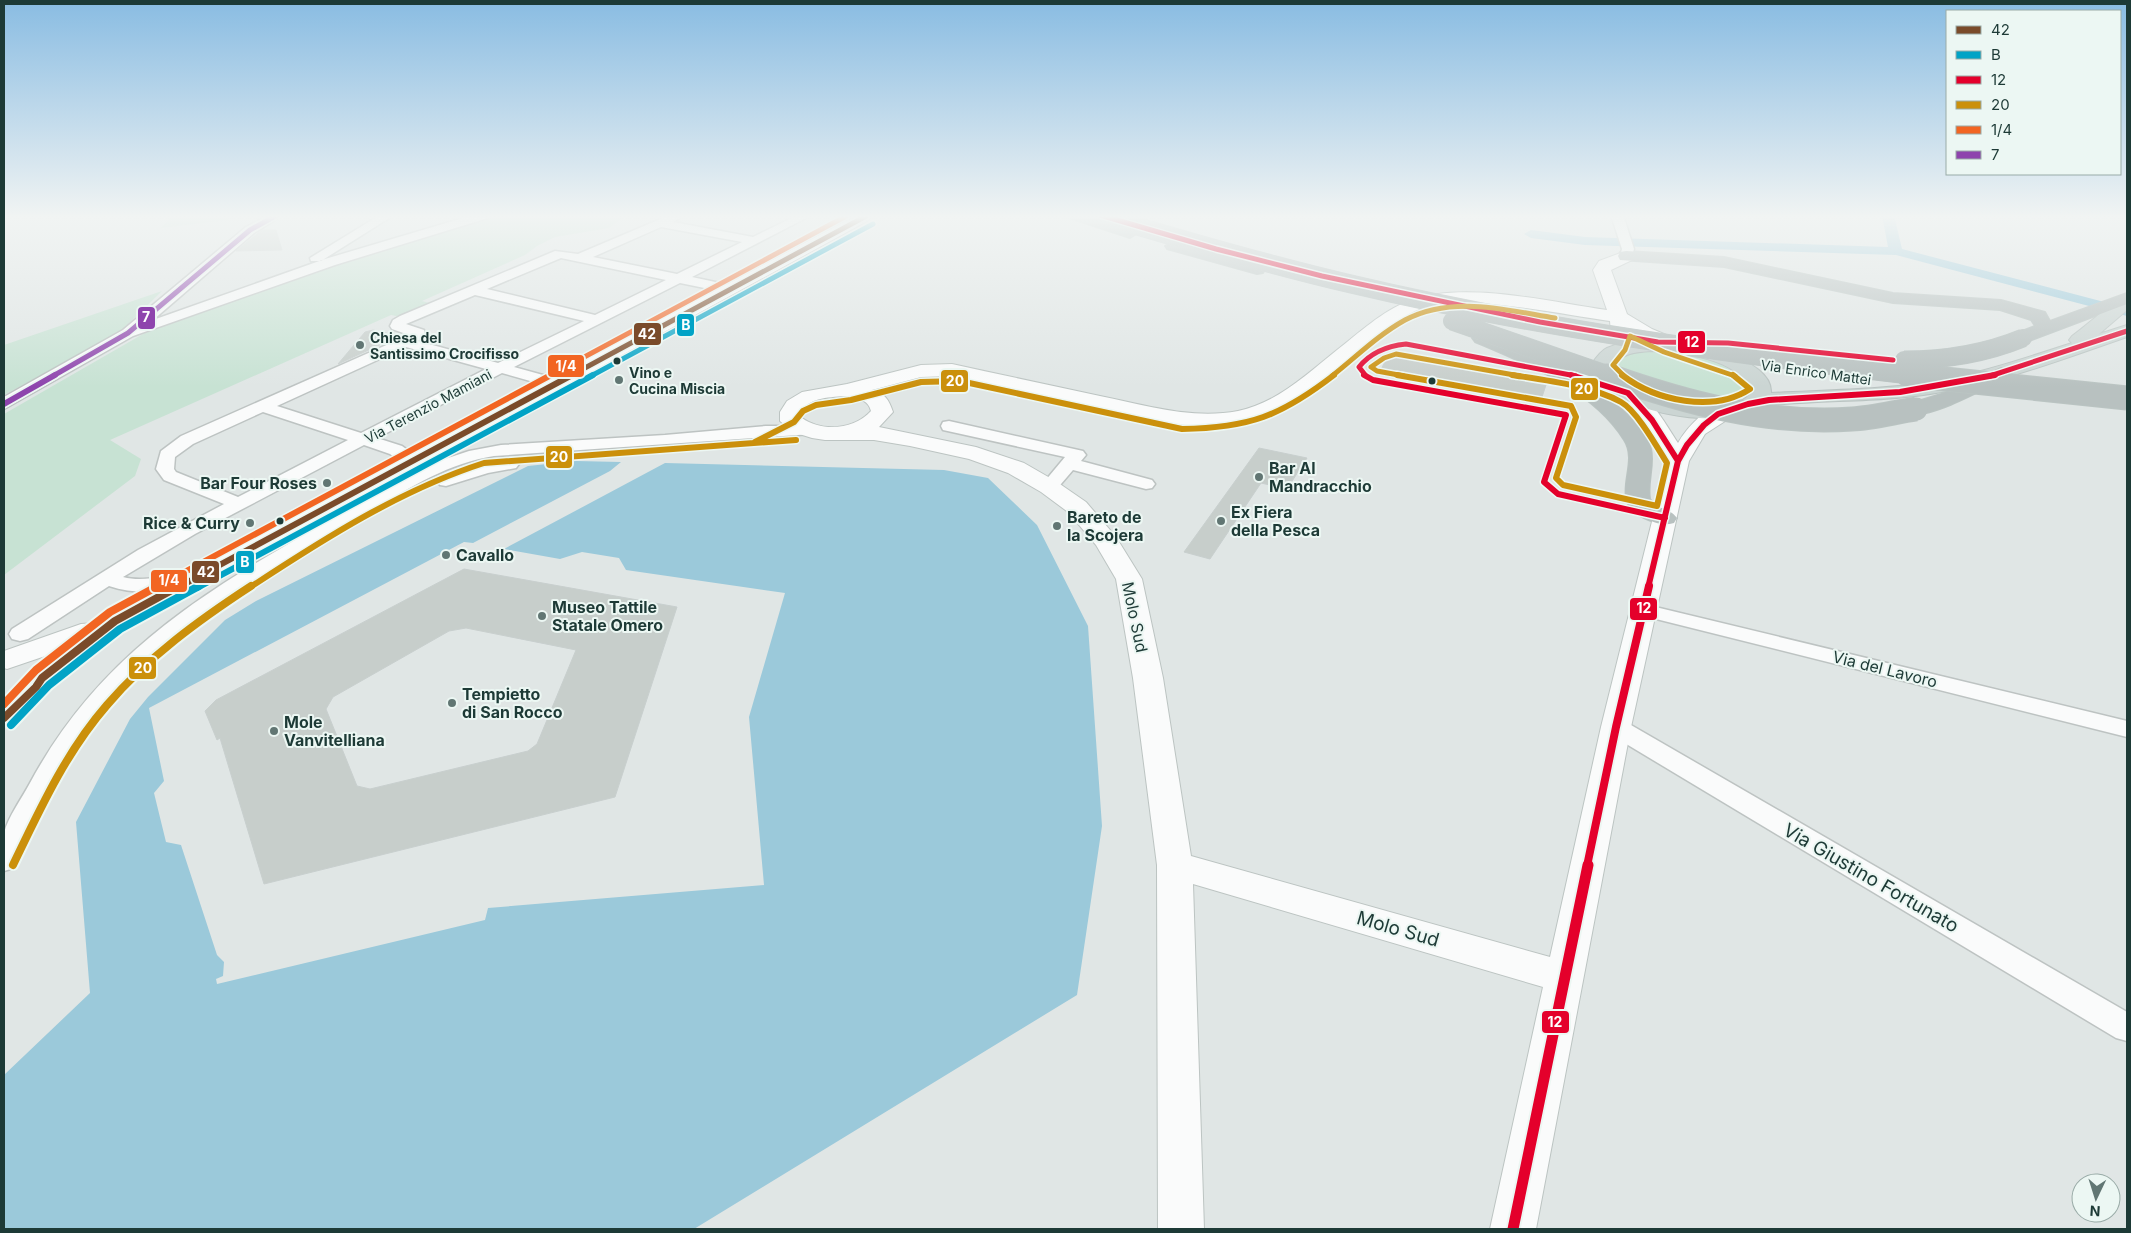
<svg xmlns="http://www.w3.org/2000/svg" width="2131" height="1233" viewBox="0 0 2131 1233" font-family="Inter,sans-serif">
	<rect width="100%" height="100%" fill="#e0e6e5"/>
	<path fill="#c7e2d3" d="M173 215H237L228 220 161 228Z
		M492 215H626L609 228 555 237 537 246 525 255 422 301 429 303 401 317 391 315 110 440 141 459 135 476 4 575V414L143 334 337 262Z
		M162 291 119 333 4 395V345Z
		M1641 351C1676 350 1721 354 1744 383V392L1736 399 1722 403 1615 368C1619 356 1630 354 1641 351Z"/>
	<path fill="#9bc9da" d="M576 461 621 462 610 471 473 543 464 542 149 708 164 781 154 793 166 842 181 845 217 955 224 962 223 976 216 979 217 984 485 920 488 908 764 885 749 717 785 593 626 570 619 558 582 552 560 559 504 549 665 463 944 470 988 478 1037 525 1088 626 1102 826 1077 995 694 1229H4V1075L90 993 76 822 130 719 148 697 225 620 256 601 528 466Z"/>
	<g fill="none" stroke-linecap="round" stroke-linejoin="round">
		<path fill="#9bc9da" fill-rule="evenodd" d="M1882 215H1894L1902 249 2127 308V316L1896 255 1585 245 1531 238 1524 234 1531 230 1585 237 1888 247Z"/>
	</g>
	<path fill="#c7cecb" stroke="#c8cfce" fill-rule="evenodd" d="M262 230H276L282 250 236 251Z
		M373 330 399 336 338 364 365 332Z
		M1389 353 1547 382 1540 403 1379 374Z
		M1259 448 1307 458 1287 489 1261 483 1210 559 1184 552Z
		M464 569 677 607 615 797 264 884 220 738 217 740 205 711 216 700ZM466 628 576 650 537 744 528 751 370 789 357 786 326 709 333 697 449 631Z"/>
	<g fill="none" stroke-linecap="round" stroke-linejoin="round">
		<g stroke="#bdc3c2" stroke-width="3">
			<path id="street" d="M269 215H283L254 233 153 320 325 259 473 215H490L488 218 335 265 133 336 4 409V397L123 330 246 227Z
				M380 215H394L321 261H311L310 258Z
				M670 215H685L673 222 753 237 798 215H812L692 277 734 286 736 289 734 292 729 293 680 283 514 367 561 380 563 383 561 386 555 388 502 373 377 438 402 446 417 457 436 462 469 451 501 445 665 435 766 426H812L814 430 812 434 494 456C441 464 393 498 348 525 263 575 173 625 109 701 67 752 45 811 14 868L4 871C4 860 1 844 4 833 8 817 22 798 30 783 96 661 192 599 309 532 346 510 382 487 421 469L405 465 390 454 364 445 195 534 123 577C149 584 176 570 199 576L202 580 199 584C170 592 138 596 109 586L28 639 20 641 12 639 9 634 12 629 138 550 224 504 164 480 156 469 161 451 181 436 409 335 392 329 390 326 393 320 400 316 555 251 578 254ZM661 227 742 242 677 274 593 257ZM561 258 666 280 595 315 487 289ZM475 295 584 321 498 363 418 341 425 336 424 330 406 324ZM406 347 486 369 361 433 277 406ZM263 412 348 440 238 497 176 472 174 469 175 457 193 444Z
				M1611 215H1623L1634 249 1631 259H1621L1620 256 1622 249Z
				M949 421 1083 451 1086 455 1081 461 1152 480 1155 484 1152 488 1146 489 1073 470 1055 491H1043L1040 487 1065 457 943 430 941 426 943 422Z
				M510 459 516 460 519 464 516 468 488 473 446 486 440 485 437 481 440 477 479 464Z
				M1643 604 2127 721V737L1636 614 1632 610 1636 606Z
				M1616 719 1624 721 2127 1012V1041L2116 1038 1608 733 1604 727 1608 721Z"/>
		</g>
		<g stroke="#bcc4c2" stroke-width="2">
			<path id="secondary" d="M857 215H867L870 218 867 221 125 627C101 646 74 663 52 685 36 701 29 714 4 720V696L17 688 32 671 57 652 7 669 4 668V651L81 624 95 623 105 615Z
				M1626 251 1632 252 1634 256 1632 260 1611 270 1627 314 1652 329 1683 342 1686 346 1683 350H1669L1629 331 1627 337H1613L1611 333 1610 321C1563 315 1465 293 1422 308 1403 315 1387 329 1372 341 1332 374 1294 413 1242 423 1193 433 1144 418 1096 408 1048 397 1000 387 952 376L921 377 872 390C885 393 889 400 893 412L879 427 976 447 1024 463 1057 482 1086 502 1116 537 1142 579 1163 678 1191 856 1550 957 1601 727 1667 461 1643 423 1618 393 1621 389C1626 387 1631 386 1636 389 1652 400 1667 426 1678 443 1688 426 1710 401 1733 406L1736 411 1733 416 1705 434 1689 461 1631 727 1536 1229H1490L1543 987 1193 884 1204 1229H1158L1157 865 1133 678 1116 579 1096 545 1068 512 1041 492 1008 473 969 459 910 446 874 440H825L812 438 793 432 780 421V412L787 401 802 392 847 384 921 365 952 364C1001 375 1051 385 1100 396 1145 405 1192 420 1238 411 1277 403 1307 374 1337 350 1359 333 1382 311 1409 301 1463 280 1550 302 1607 310L1593 270 1599 261ZM847 396C858 399 868 399 871 411 854 430 822 432 802 418L801 412C809 397 832 397 847 396Z"/>
		</g>
		<g stroke="#bac4c2" stroke-width="2">
			<path id="primary" d="M835 215H876L862 223 837 218Z
				M2127 295V310L2099 334 2127 325V337C2066 358 2006 381 1942 392 1883 403 1823 399 1764 406 1753 407 1741 415 1728 417 1696 422 1637 412 1612 392 1602 384 1597 376 1591 365 1595 359 1601 351 1607 348 1621 342 1637 339 1652 339 1679 339 1774 356 1771 393 1828 390 1887 390 1943 380 1987 371 2029 357 2072 343L2069 340 2072 336C2084 328 2118 297 2127 295ZM1652 351C1685 353 1736 358 1752 391 1735 421 1653 399 1630 385 1622 381 1616 374 1611 366 1623 353 1636 352 1652 351Z"/>
		</g>
		<g stroke="#bac4c2" stroke-width="2">
			<path id="highway" d="M1067 215H1088L1136 230 1138 233 1130 238 1124 236 1069 218Z
				M1173 241 1263 265 1265 269 1263 273 1257 274 1167 249 1165 246Z
				M1626 251 1724 257 1893 293 2001 300 2045 312 2050 321 2127 293V304L2029 341 2022 339 2020 335 2022 331 2035 326 2031 320 2000 310 1893 303 1724 267 1620 260 1618 256 1620 252Z
				M1482 332C1527 344 1638 401 1651 449 1655 465 1647 482 1650 499 1656 509 1670 508 1677 518L1674 523C1663 526 1655 523 1644 518 1606 500 1641 466 1624 440 1593 390 1527 364 1475 342L1472 338 1475 334Z
				M2001 367 2008 369 2011 373 2008 377C1986 388 1931 419 1908 414L1905 409 1908 404 1941 394Z"/>
		</g>
		<use href="#street" fill="#fafbfb" fill-rule="evenodd"/>
		<use href="#secondary" fill="#fafbfb" fill-rule="evenodd"/>
		<use href="#primary" fill="#cbd5d3" fill-rule="evenodd"/>
		<use href="#highway" fill="#b8c1c0" fill-rule="evenodd"/>
		<g stroke="#bac4c2" stroke-width="19" stroke-linecap="butt">
			<path id="highway-bridge-far1" d="M1100 215C1183 240 1266 264 1351 284 1537 328 1728 354 1918 376
				M1452 321 1611 376
				M1904 360C1946 360 1984 354 2023 338"/>
		</g>
		<g stroke="#bac4c2" stroke-width="25" stroke-linecap="butt">
			<path id="highway-bridge" d="M1607 375C1686 403 1768 425 1852 419 1873 418 1895 412 1916 409
				M1907 375 2127 398"/>
		</g>
		<use href="#highway-bridge-far1" stroke="#b8c1c0" stroke-width="18"/>
		<use href="#highway-bridge" stroke="#b8c1c0" stroke-width="23"/>
		<g stroke="#ecf7f3" stroke-width="8">
			<path id="bus-1-far2" d="M570 376 868 215"/>
		</g>
		<g stroke="#ecf7f3" stroke-width="9">
			<path id="bus-1-far1" d="M177 588 572 375"/>
		</g>
		<g stroke="#ecf7f3" stroke-width="12">
			<path id="bus-1" d="M4 718 36 687 42 678 115 621 179 586"/>
		</g>
		<g stroke="#ecf7f3" stroke-width="8">
			<path id="bus-2-far2" d="M591 376 873 224"/>
		</g>
		<g stroke="#ecf7f3" stroke-width="9">
			<path id="bus-2-far1" d="M197 588 593 375"/>
		</g>
		<g stroke="#ecf7f3" stroke-width="12">
			<path id="bus-2" d="M11 725 49 685 120 629 199 586"/>
		</g>
		<g stroke="#ecf7f3" stroke-width="8">
			<path id="bus-3-far3" d="M1100 215 1216 249 1322 276 1540 322 1658 342 1728 343 1893 360
				M1366 376 1359 367C1371 352 1387 346 1406 344L1576 376
				M1990 376 2127 331"/>
		</g>
		<g stroke="#ecf7f3" stroke-width="9">
			<path id="bus-3-far2" d="M1364 375 1373 380 1566 415 1544 482 1558 494 1665 518
				M1571 375 1628 393 1652 420 1678 461
				M1648 588 1678 461 1687 445 1704 425 1718 414 1748 404 1769 400 1900 392 1995 375"/>
		</g>
		<g stroke="#ecf7f3" stroke-width="12">
			<path id="bus-3-far1" d="M1587 866 1616 727 1649 586"/>
		</g>
		<g stroke="#ecf7f3" stroke-width="15">
			<path id="bus-3" d="M1513 1229 1588 865"/>
		</g>
		<g stroke="#ecf7f3" stroke-width="8">
			<path id="bus-4-far2" d="M1332 376C1356 357 1378 335 1405 320 1452 295 1506 310 1555 318
				M1404 376 1377 371 1371 367 1384 358 1396 354 1520 376
				M1624 376 1613 365 1625 350 1630 336 1664 352 1735 376"/>
		</g>
		<g stroke="#ecf7f3" stroke-width="9">
			<path id="bus-4-far1" d="M1397 375 1571 406 1576 417 1556 478 1563 485 1657 506 1667 463C1657 447 1637 411 1621 402 1593 386 1544 380 1512 375
				M1622 375C1656 401 1713 413 1750 389L1733 375
				M755 442 794 422 803 411 816 405 851 400 921 382 960 381 1182 429C1249 428 1281 416 1334 375
				M249 588C322 540 400 490 484 463L796 440"/>
		</g>
		<g stroke="#ecf7f3" stroke-width="12">
			<path id="bus-4" d="M13 865C40 809 66 752 107 705 148 657 199 620 251 586"/>
		</g>
		<g stroke="#ecf7f3" stroke-width="8">
			<path id="bus-5-far2" d="M549 376 848 215"/>
		</g>
		<g stroke="#ecf7f3" stroke-width="9">
			<path id="bus-5-far1" d="M155 588 551 375"/>
		</g>
		<g stroke="#ecf7f3" stroke-width="12">
			<path id="bus-5" d="M4 704 36 670 110 612 158 586"/>
		</g>
		<g stroke="#ecf7f3" stroke-width="8">
			<path id="bus-6-far1" d="M53 376 128 333 250 230 277 215"/>
		</g>
		<g stroke="#ecf7f3" stroke-width="9">
			<path id="bus-6" d="M4 404 55 375"/>
		</g>
		<use href="#bus-1-far2" stroke="#7a4b2a" stroke-width="5"/>
		<use href="#bus-1-far1" stroke="#7a4b2a" stroke-width="6"/>
		<use href="#bus-1" stroke="#7a4b2a" stroke-width="8"/>
		<use href="#bus-2-far2" stroke="#01a3c6" stroke-width="5"/>
		<use href="#bus-2-far1" stroke="#01a3c6" stroke-width="6"/>
		<use href="#bus-2" stroke="#01a3c6" stroke-width="8"/>
		<use href="#bus-3-far3" stroke="#e4002b" stroke-width="5"/>
		<use href="#bus-3-far2" stroke="#e4002b" stroke-width="6"/>
		<use href="#bus-3-far1" stroke="#e4002b" stroke-width="8"/>
		<use href="#bus-3" stroke="#e4002b" stroke-width="11"/>
		<use href="#bus-4-far2" stroke="#cb900b" stroke-width="5"/>
		<use href="#bus-4-far1" stroke="#cb900b" stroke-width="6"/>
		<use href="#bus-4" stroke="#cb900b" stroke-width="8"/>
		<use href="#bus-5-far2" stroke="#f26522" stroke-width="5"/>
		<use href="#bus-5-far1" stroke="#f26522" stroke-width="6"/>
		<use href="#bus-5" stroke="#f26522" stroke-width="8"/>
		<use href="#bus-6-far1" stroke="#8e44ad" stroke-width="5"/>
		<use href="#bus-6" stroke="#8e44ad" stroke-width="6"/>
	</g>
	<linearGradient id="sky" x2="0" y2="1"><stop stop-color="#89bce2"/><stop offset="0.56" stop-color="#f1f4f3"/><stop offset="1" stop-color="#f1f4f3" stop-opacity="0"/></linearGradient>
	<rect width="2131" height="387" fill="url(#sky)"/>
	<g fill="#617673" stroke="#ecf7f3" stroke-width="2">
		<circle cx="360" cy="345" r="5"/>
		<circle cx="619" cy="380" r="5"/>
		<circle cx="1259" cy="477" r="5"/>
		<circle cx="327" cy="483" r="5"/>
		<circle cx="1221" cy="521" r="5"/>
		<circle cx="250" cy="523" r="5"/>
		<circle cx="1057" cy="526" r="5"/>
		<circle cx="446" cy="555" r="5"/>
		<circle cx="542" cy="616" r="5"/>
		<circle cx="452" cy="703" r="5"/>
		<circle cx="274" cy="731" r="5"/>
	</g>
	<g fill="#1d3a36" stroke="#ecf7f3" stroke-width="2">
		<circle cx="617" cy="361" r="4.5"/>
		<circle cx="1432" cy="381" r="4.5"/>
		<circle cx="280" cy="521" r="4.5"/>
	</g>
	<g text-anchor="middle" dominant-baseline="central" stroke-width="4" stroke-linejoin="round" paint-order="stroke">
		<g font-size="14" font-weight="bold" fill="#1d3a36" stroke="#ecf7f3" text-anchor="start">
			<text x="370" y="337">Chiesa del<tspan x="370" dy="16">Santissimo Crocifisso</tspan></text>
			<text x="629" y="372">Vino e<tspan x="629" dy="16">Cucina Miscia</tspan></text>
		</g>
		<g font-size="14" fill="#1d3a36" stroke="#ecf7f3">
			<text transform="translate(1816 372) rotate(8)">Via Enrico Mattei</text>
			<text transform="translate(428 406) rotate(-28)">Via Terenzio Mamiani</text>
		</g>
		<g font-size="16" font-weight="bold" fill="#1d3a36" stroke="#ecf7f3" text-anchor="start">
			<text x="1269" y="468">Bar Al<tspan x="1269" dy="18">Mandracchio</tspan></text>
			<text x="317" y="483" text-anchor="end">Bar Four Roses</text>
			<text x="1231" y="512">Ex Fiera<tspan x="1231" dy="18">della Pesca</tspan></text>
			<text x="1067" y="517">Bareto de<tspan x="1067" dy="18">la Scojera</tspan></text>
			<text x="240" y="523" text-anchor="end">Rice &amp; Curry</text>
			<text x="456" y="555">Cavallo</text>
			<text x="552" y="607">Museo Tattile<tspan x="552" dy="18">Statale Omero</tspan></text>
			<text x="462" y="694">Tempietto<tspan x="462" dy="18">di San Rocco</tspan></text>
			<text x="284" y="722">Mole<tspan x="284" dy="18">Vanvitelliana</tspan></text>
		</g>
		<g font-size="16" fill="#1d3a36" stroke="#ecf7f3">
			<text transform="translate(1135 617) rotate(78)">Molo Sud</text>
			<text transform="translate(1885 669) rotate(14)">Via del Lavoro</text>
		</g>
		<g font-size="19" fill="#1d3a36" stroke="#ecf7f3">
			<text transform="translate(1871 878) rotate(30)">Via Giustino Fortunato</text>
			<text transform="translate(1398 929) rotate(16)">Molo Sud</text>
		</g>
	</g>
	<g stroke="#ecf7f3" stroke-width="2">
		<rect x="137" y="306" width="19" height="24" rx="5" fill="#8e44ad"/>
		<rect x="676" y="313" width="19" height="24" rx="5" fill="#01a3c6"/>
		<rect x="633" y="322" width="29" height="24" rx="5" fill="#7a4b2a"/>
		<rect x="1677" y="330" width="29" height="24" rx="5" fill="#e4002b"/>
		<rect x="547" y="354" width="38" height="24" rx="5" fill="#f26522"/>
		<rect x="940" y="369" width="29" height="24" rx="5" fill="#cb900b"/>
		<rect x="1570" y="377" width="29" height="24" rx="5" fill="#cb900b"/>
		<rect x="545" y="445" width="28" height="24" rx="5" fill="#cb900b"/>
		<rect x="235" y="550" width="20" height="24" rx="5" fill="#01a3c6"/>
		<rect x="191" y="560" width="29" height="24" rx="5" fill="#7a4b2a"/>
		<rect x="150" y="569" width="38" height="24" rx="5" fill="#f26522"/>
		<rect x="1629" y="597" width="29" height="24" rx="5" fill="#e4002b"/>
		<rect x="128" y="656" width="29" height="24" rx="5" fill="#cb900b"/>
		<rect x="1541" y="1010" width="29" height="24" rx="5" fill="#e4002b"/>
	</g>
	<g font-size="14" text-anchor="middle" font-weight="bold" fill="#fff">
		<text x="146" y="322">7</text>
		<text x="686" y="330">B</text>
		<text x="647" y="339">42</text>
		<text x="1692" y="347">12</text>
		<text x="566" y="371">1/4</text>
		<text x="955" y="386">20</text>
		<text x="1584" y="394">20</text>
		<text x="559" y="462">20</text>
		<text x="245" y="567">B</text>
		<text x="206" y="577">42</text>
		<text x="169" y="585">1/4</text>
		<text x="1644" y="613">12</text>
		<text x="143" y="673">20</text>
		<text x="1555" y="1027">12</text>
	</g>
	<rect width="2131" height="1233" fill="none" stroke="#1d3a36" stroke-width="10"/>
	<rect x="1946" y="10" width="175" height="165" fill="#ecf7f3" stroke="#99aba7"/>
	<rect x="1956" y="26" width="25" height="8" fill="#7a4b2a" stroke="#99aba7"/>
	<text x="1991" y="35" font-size="15" fill="#1d3a36">42</text>
	<rect x="1956" y="51" width="25" height="8" fill="#01a3c6" stroke="#99aba7"/>
	<text x="1991" y="60" font-size="15" fill="#1d3a36">B</text>
	<rect x="1956" y="76" width="25" height="8" fill="#e4002b" stroke="#99aba7"/>
	<text x="1991" y="85" font-size="15" fill="#1d3a36">12</text>
	<rect x="1956" y="101" width="25" height="8" fill="#cb900b" stroke="#99aba7"/>
	<text x="1991" y="110" font-size="15" fill="#1d3a36">20</text>
	<rect x="1956" y="126" width="25" height="8" fill="#f26522" stroke="#99aba7"/>
	<text x="1991" y="135" font-size="15" fill="#1d3a36">1/4</text>
	<rect x="1956" y="151" width="25" height="8" fill="#8e44ad" stroke="#99aba7"/>
	<text x="1991" y="160" font-size="15" fill="#1d3a36">7</text>
	<g transform="translate(2096 1198) rotate(184)"><circle r="24" fill="#ecf7f3" stroke="#99aba7"/>
	<path d="M0-4L9 19L0 12L-9 19Z" fill="#617673"/>
	<text y="-8" font-size="14" font-weight="bold" text-anchor="middle" fill="#1d3a36">N</text>
	</g>
</svg>
